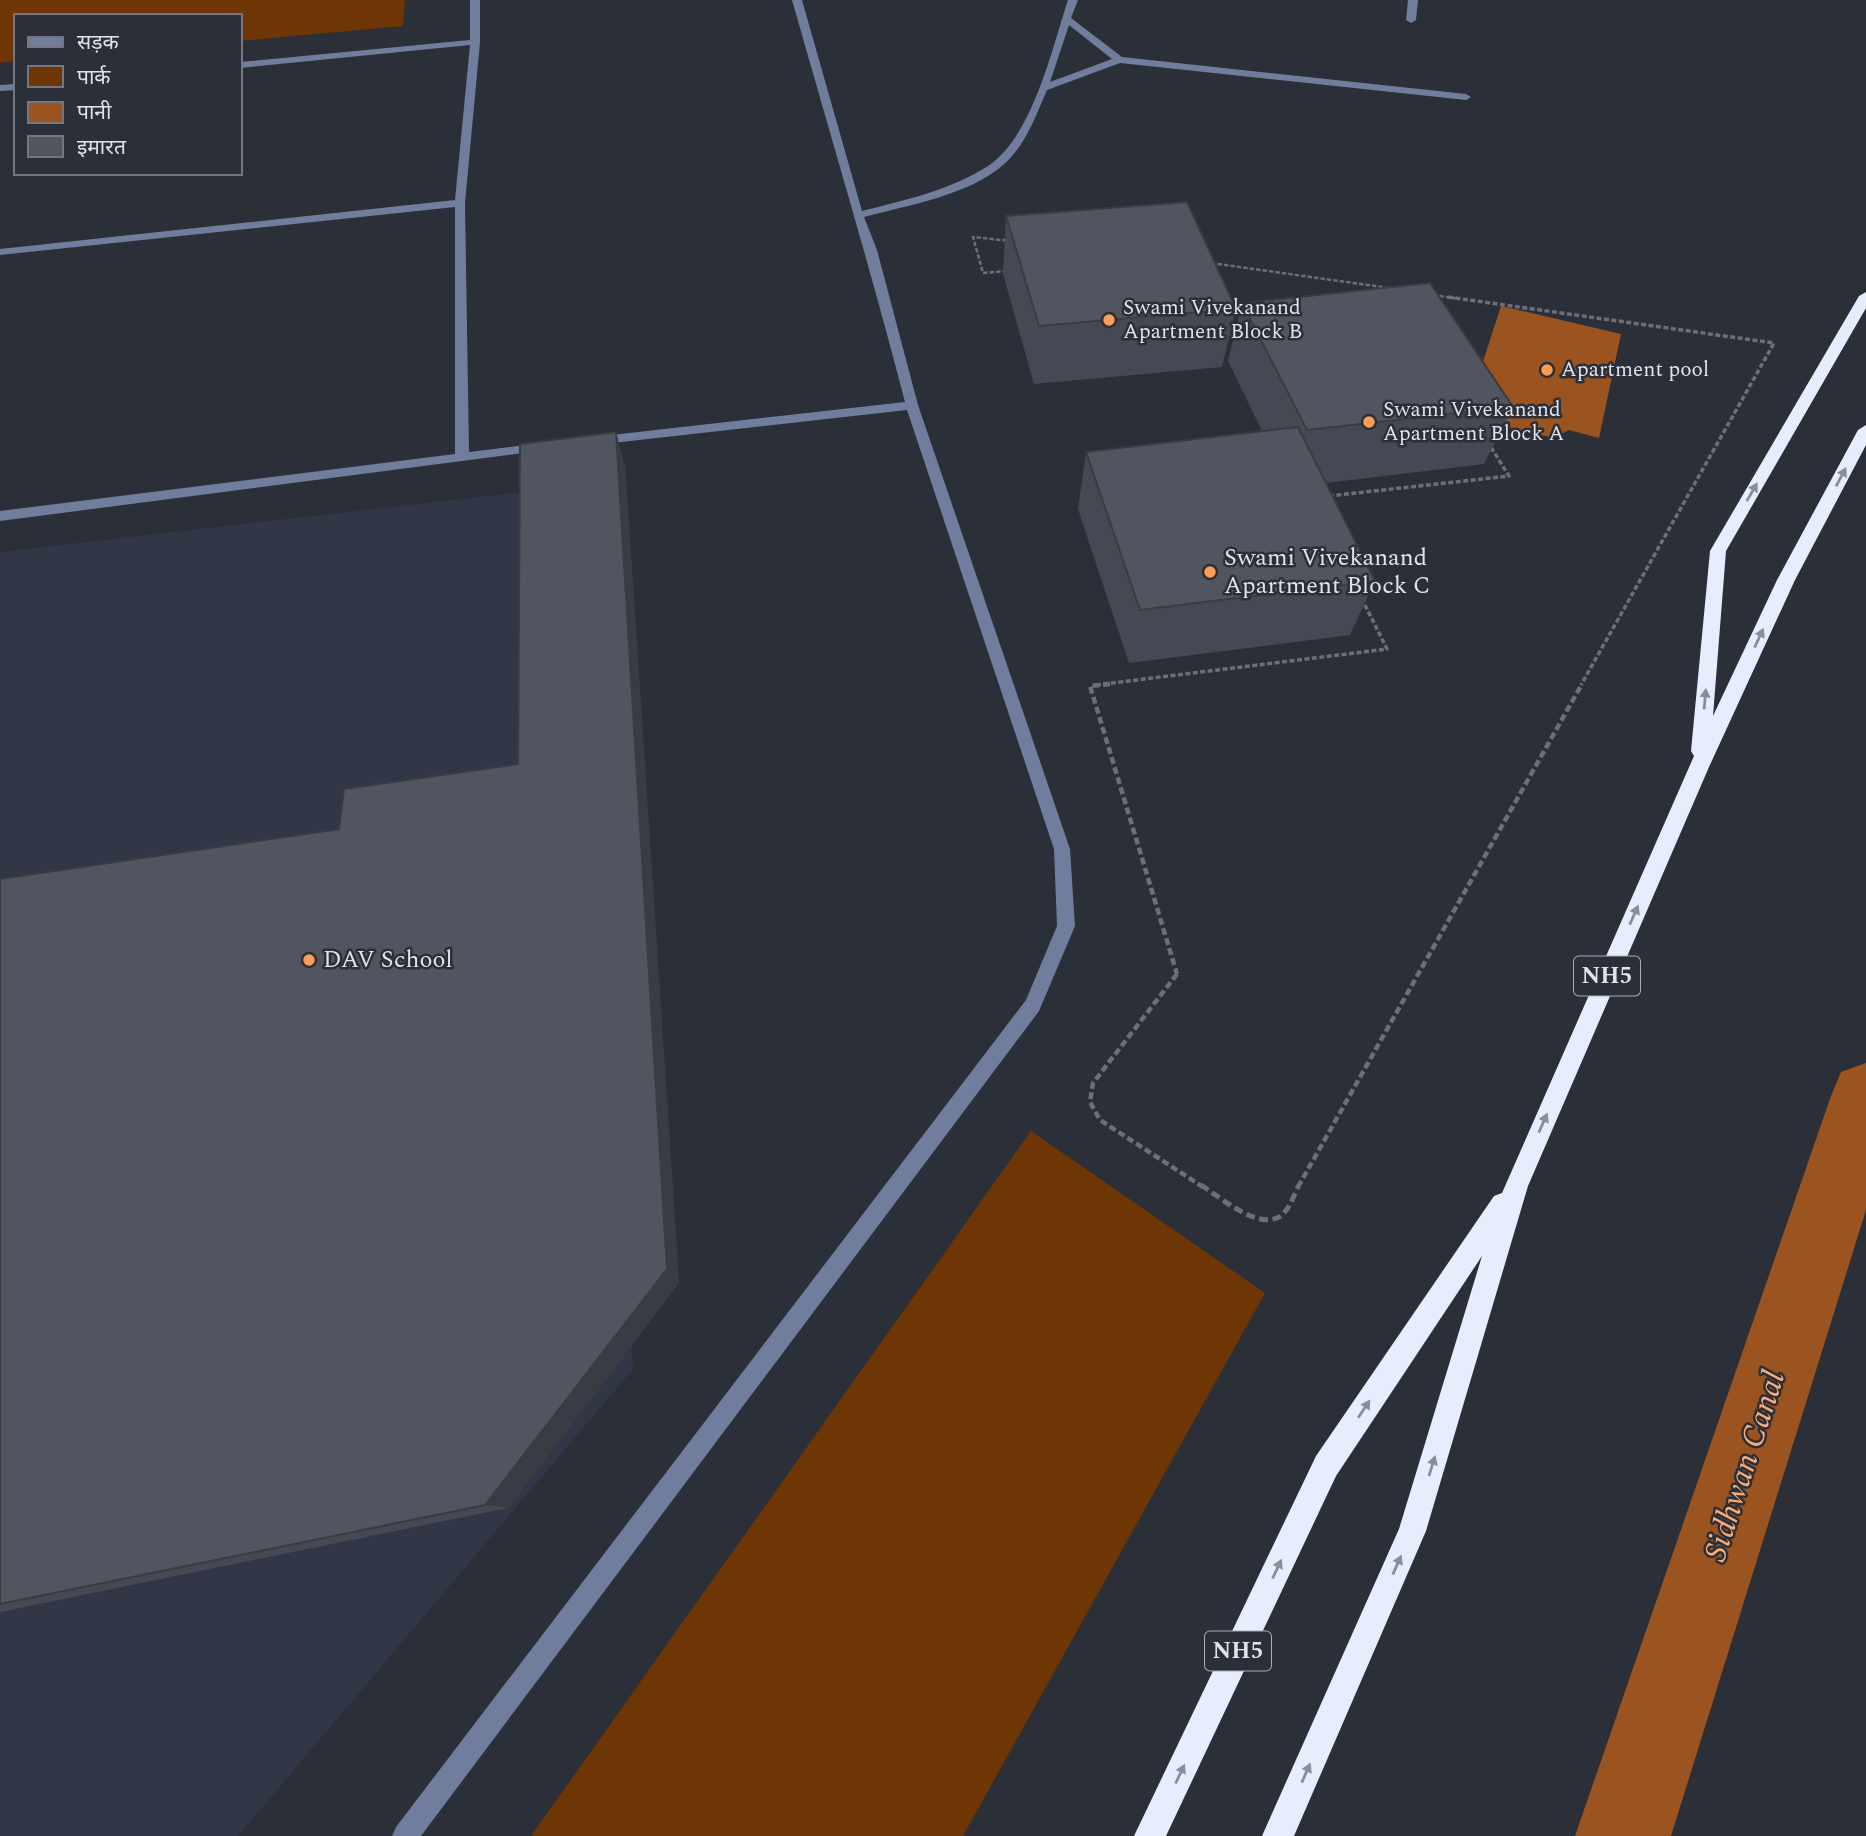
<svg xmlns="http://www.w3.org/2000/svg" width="1866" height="1836" viewBox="0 0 1866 1836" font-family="Spectral,'Noto Sans Devanagari',serif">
	<rect width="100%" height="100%" fill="#2b2f38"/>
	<path fill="#323747" d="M601 483 633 1369 238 1836H0V552Z"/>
	<path fill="#6e3505" d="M0 0H405L403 26 240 41V16H16V61L0 63Z
		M1031 1131 1265 1293 963 1836H531Z"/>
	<path fill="#9b5420" d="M1501 306 1621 334 1599 438 1569 430 1554 438 1511 428 1500 413 1469 405Z"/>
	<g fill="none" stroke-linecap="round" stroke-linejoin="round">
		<path fill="#9b5420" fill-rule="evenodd" d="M1866 1063V1210L1671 1836H1575L1831 1096 1841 1072Z"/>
		<path stroke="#6c6f77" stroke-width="2.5" stroke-dasharray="4.5 2" stroke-linecap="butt" d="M1211 263 1389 288
			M1007 271 983 273 973 237 1011 241
			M1433 295 1460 299"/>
		<path stroke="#6c6f77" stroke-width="3.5" stroke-dasharray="5 2.5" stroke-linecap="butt" d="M1448 297 1774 343 1581 685
			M1329 496 1509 476 1489 444
			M1096 685 1387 649 1362 599"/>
		<path stroke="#6c6f77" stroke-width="4.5" stroke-dasharray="7 3.5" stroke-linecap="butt" d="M1110 684 1090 686 1177 974
			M1177 974 1093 1083 1090 1102 1100 1120 1203 1187
			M1298 1187 1582 684"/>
		<path stroke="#6c6f77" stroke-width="5" stroke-dasharray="9 4.5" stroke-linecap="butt" d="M1201 1185C1220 1197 1262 1234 1283 1214 1290 1207 1295 1193 1299 1185"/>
		<path fill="#717d9d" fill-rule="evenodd" d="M470 0H480V42L465 203 469 452 542 443 549 447 547 450 0 521V511L455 454V207L0 255V249L455 200 470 45 240 68V62L470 40Z
			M792 0H802L862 211C905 200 951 190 988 166 1033 136 1052 48 1068 0H1078L1071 18 1122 57 1466 94 1471 97 1466 100 1120 63 1047 90C1037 113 1028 138 1012 156 981 193 909 205 864 217L877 250 918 405 1070 849 1075 926 1039 1011 421 1836H392L396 1827 1026 1000 1057 926 1054 849 907 410 594 445 587 441 594 437 905 402C870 267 830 134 792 0ZM1069 25 1112 59 1050 82Z
			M1408 0H1418L1416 20 1411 23 1406 20Z
			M16 84V90L0 91V85Z"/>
		<path fill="#e6edfd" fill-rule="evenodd" d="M1866 292V308L1726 551 1713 716 1777 580 1858 430 1866 425V445L1795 580 1709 767 1528 1186 1426 1531 1294 1836H1262L1399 1529 1482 1256 1336 1476 1166 1836H1134L1316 1456 1494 1196 1502 1193 1694 756 1691 751 1710 551 1859 296Z"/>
	</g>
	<path fill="#464953" d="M1006 216 1236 309 1222 367 1034 384 1003 274Z
		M1242 303 1513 407 1484 464 1326 483 1375 581 1350 635 1129 663 1078 509 1086 452 1262 431 1228 361Z
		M625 466 679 1283 508 1508 0 1612V879L339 829 518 764Z"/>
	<path fill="#393c43" d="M616 432 625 466 679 1283 508 1508 485 1505Z"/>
	<path fill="#515560" stroke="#393c43" stroke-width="2" d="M1187 202 1236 309 1039 326 1006 216Z
		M1430 283 1513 407 1307 430 1242 303Z
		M1298 427 1375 581 1140 610 1086 452Z
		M616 432 667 1269 485 1505 0 1604V879L339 829 344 789 518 764 520 444Z"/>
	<defs><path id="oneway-solid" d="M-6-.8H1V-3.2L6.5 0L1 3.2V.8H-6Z" transform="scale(1.75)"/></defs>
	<g fill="#888e9a">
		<use href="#oneway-solid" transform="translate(1841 477) rotate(-62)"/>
		<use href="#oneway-solid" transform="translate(1752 492) rotate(-60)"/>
		<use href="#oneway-solid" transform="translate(1759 638) rotate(-65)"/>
		<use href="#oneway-solid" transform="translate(1705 699) rotate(-85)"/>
		<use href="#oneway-solid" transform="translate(1634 915) rotate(-66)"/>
		<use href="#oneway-solid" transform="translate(1543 1123) rotate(-66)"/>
		<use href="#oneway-solid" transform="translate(1364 1409) rotate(-56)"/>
		<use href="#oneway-solid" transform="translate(1432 1466) rotate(-73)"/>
		<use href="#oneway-solid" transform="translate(1397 1565) rotate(-66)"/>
		<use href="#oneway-solid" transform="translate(1277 1569) rotate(-65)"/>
		<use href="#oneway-solid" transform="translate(1306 1773) rotate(-66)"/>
		<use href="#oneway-solid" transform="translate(1180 1774) rotate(-65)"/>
	</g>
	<g fill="#fe9b59" stroke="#2b2f38" stroke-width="2.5">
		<circle cx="1109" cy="320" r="7"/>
		<circle cx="1547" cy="370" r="7"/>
		<circle cx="1369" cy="422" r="7"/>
		<circle cx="1210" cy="572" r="7"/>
		<circle cx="309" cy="960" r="7"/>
	</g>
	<g text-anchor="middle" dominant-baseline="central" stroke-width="5" stroke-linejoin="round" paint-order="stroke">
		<g font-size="21" fill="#e1e3ea" stroke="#2b2f38" text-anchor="start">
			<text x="1123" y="308">Swami Vivekanand<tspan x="1123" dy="24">Apartment Block B</tspan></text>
			<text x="1561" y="370">Apartment pool</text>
			<text x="1383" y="410">Swami Vivekanand<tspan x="1383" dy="24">Apartment Block A</tspan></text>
		</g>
		<g fill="#2b2f38" stroke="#aaadb5" stroke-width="2">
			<rect x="1574" y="956.5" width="66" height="39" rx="5"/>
			<rect x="1205" y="1631.5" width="66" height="39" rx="5"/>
		</g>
		<g font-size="23" font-weight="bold" fill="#e1e3ea">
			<text x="1607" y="976">NH5</text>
			<text x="1238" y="1651">NH5</text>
		</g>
		<g font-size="24" fill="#e1e3ea" stroke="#2b2f38" text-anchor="start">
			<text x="1224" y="558">Swami Vivekanand<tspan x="1224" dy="28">Apartment Block C</tspan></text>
			<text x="323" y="960">DAV School</text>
		</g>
		<g font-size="32" font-style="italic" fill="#faab78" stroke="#2b2f38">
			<text transform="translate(1745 1466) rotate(-72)">Sidhwan Canal</text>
		</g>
	</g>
	<rect x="14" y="14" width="228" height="161" fill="#2b2f38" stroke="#74777f" stroke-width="2"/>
	<rect x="28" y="37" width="35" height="10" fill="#717d9d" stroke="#74777f" stroke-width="2"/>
	<text x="77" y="49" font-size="21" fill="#e1e3ea">सड़क</text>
	<rect x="28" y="66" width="35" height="21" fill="#6e3505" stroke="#74777f" stroke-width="2"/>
	<text x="77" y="84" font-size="21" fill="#e1e3ea">पार्क</text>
	<rect x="28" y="102" width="35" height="21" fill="#9b5420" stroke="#74777f" stroke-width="2"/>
	<text x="77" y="119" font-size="21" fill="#e1e3ea">पानी</text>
	<rect x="28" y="136" width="35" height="21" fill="#515560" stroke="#74777f" stroke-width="2"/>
	<text x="77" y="154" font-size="21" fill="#e1e3ea">इमारत</text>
</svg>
